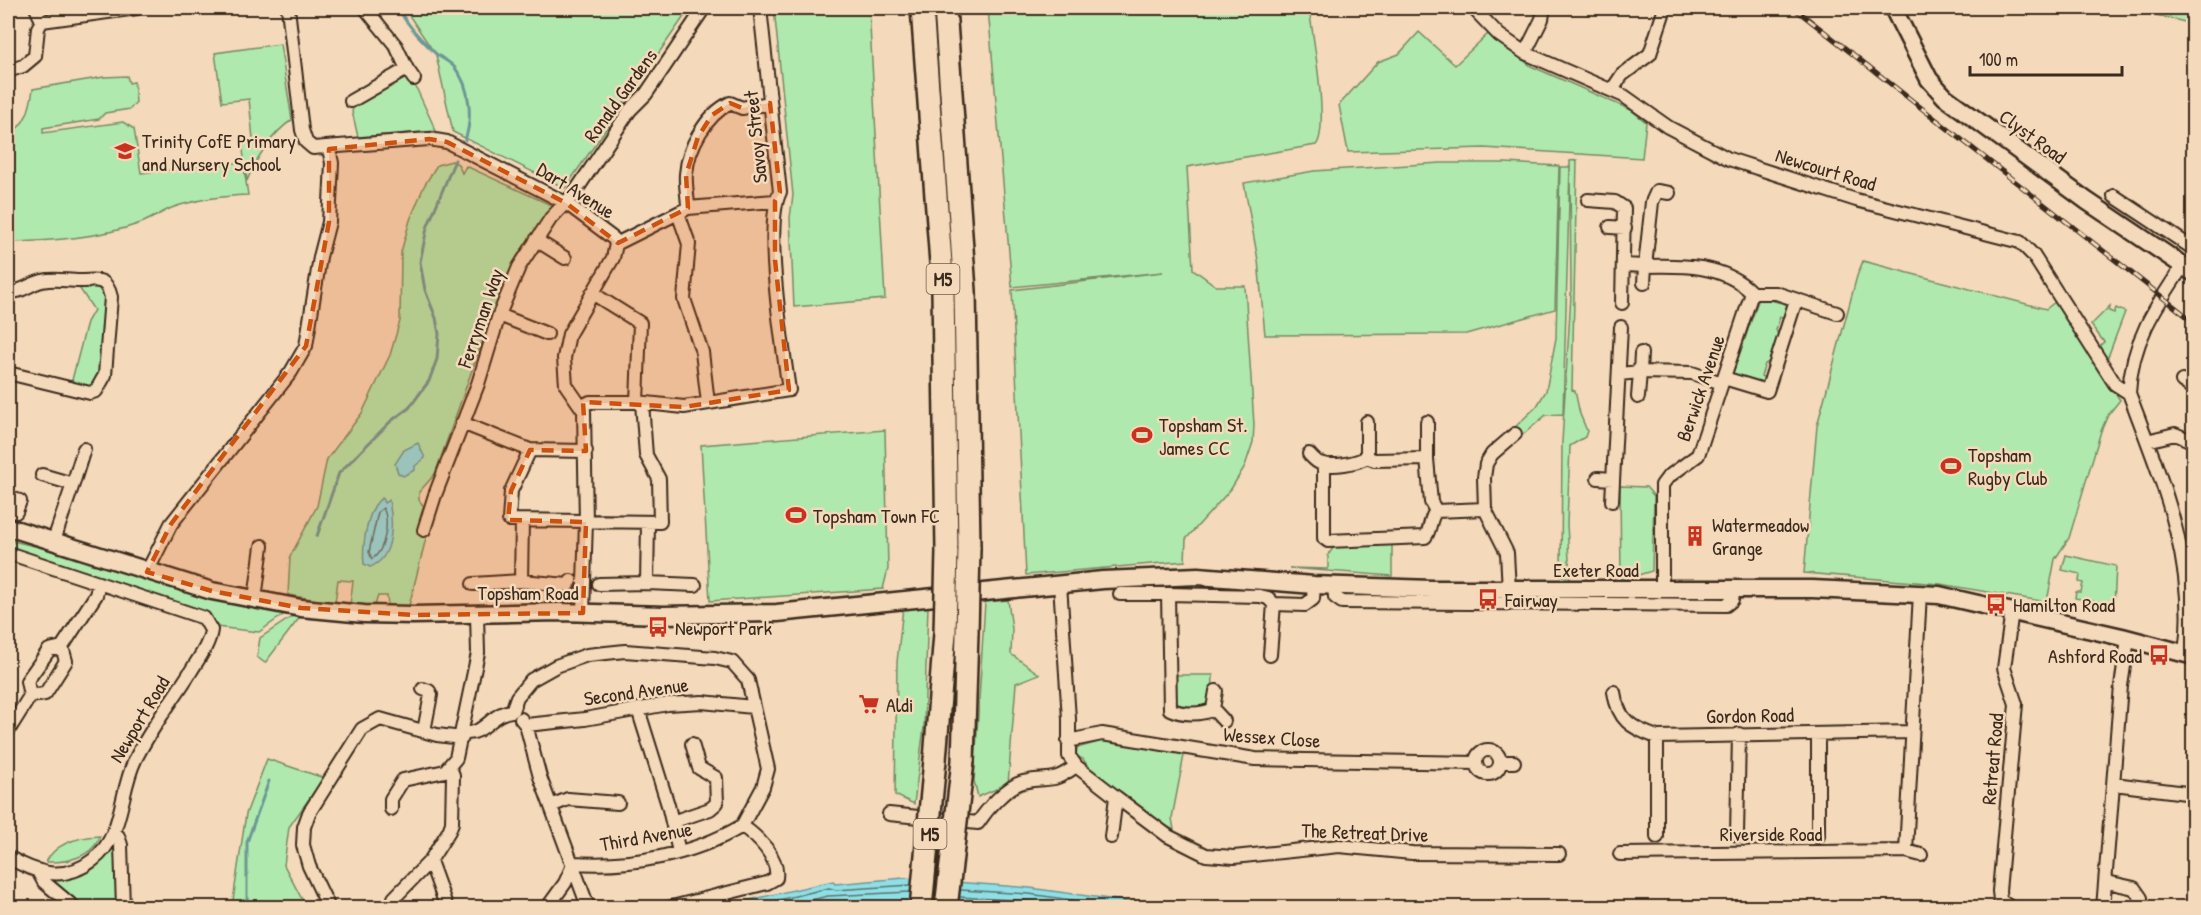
<svg xmlns="http://www.w3.org/2000/svg" width="2201" height="915" viewBox="0 0 2201 915" font-family="'Patrick Hand',sans-serif">
	<rect width="100%" height="100%" fill="#f4d9ba"/>
	<filter id="ink" filterUnits="userSpaceOnUse"><feTurbulence type="fractalNoise" baseFrequency=".0167" numOctaves="2"/><feDisplacementMap in="SourceGraphic" scale="12" xChannelSelector="R" yChannelSelector="G"/><feConvolveMatrix kernelMatrix="1 2 1 2 8 2 1 2 1" color-interpolation-filters="sRGB"/></filter>
	<g filter="url(#ink)">
		<path fill="#b0e9ad" stroke="#768a66" stroke-width="1.5" d="M404 8H690L565 188 453 132 436 55Z
			M774 8H869L885 299 794 307 790 218 793 195Z
			M988 8H1309C1312 32 1330 129 1316 145L1187 167 1193 269 1216 286H1245L1254 425 1253 442 1245 466 1231 489 1186 539 1185 561 1026 575 1012 290 1163 272 1012 287Z
			M2128 8H2193V24Z
			M1419 32 1455 65 1489 33 1531 66 1631 110 1646 122 1642 158 1484 148 1348 152 1339 105 1378 62 1399 54Z
			M280 44 292 120C272 133 255 160 247 181L242 142 253 139 249 99 222 102 215 53Z
			M408 75 415 85 436 131 358 137 352 111 355 104Z
			M127 76 129 83 134 82 136 102 130 109 105 113 99 119 43 128V133L123 122 134 129 141 173 243 162 248 195C223 196 198 199 174 207 163 211 152 219 141 223 99 238 51 241 8 242V136C26 124 30 110 33 89L104 77Z
			M1577 160 1572 390 1575 391 1580 414 1587 431 1585 437 1570 446 1567 524 1570 578 1561 576 1562 442 1571 295 1570 161Z
			M452 161 458 164 462 173 466 166 553 206 517 256 482 342 435 474 419 492V500L425 508 427 534 409 606H388L387 596H378L375 605H350L353 581 338 580 335 603 288 595 290 557 317 506 327 459 362 413 390 355 400 321 401 252 410 220 424 186 437 165Z
			M1441 163H1505L1559 166 1555 309 1466 334 1265 335 1258 260 1244 183 1314 171Z
			M1560 167H1570L1563 414 1546 415 1519 438 1513 429 1537 406 1546 391 1556 338Z
			M1863 261 2046 309 2055 302 2120 400 2108 415 2101 431 2069 538 2055 559 2047 602 1940 584 1804 573 1817 426 1857 276Z
			M78 286 98 287 105 299 101 365 97 380 90 387 71 384 87 322 94 310Z
			M1762 298 1789 305 1786 319 1780 317 1776 330 1779 337 1770 361 1765 364 1761 376 1767 379 1765 386 1732 376 1758 301Z
			M2110 306 2109 311 2114 313 2116 308 2125 312 2106 362 2097 348 2104 342 2091 325Z
			M885 430 888 569 883 589 710 601 701 445Z
			M1620 486 1646 487 1654 496 1652 571 1621 580Z
			M8 540 43 548 94 565 96 563 287 612 259 632 216 627 211 618 203 613 8 549Z
			M1392 543V576L1289 568 1328 569V555L1336 544Z
			M2066 555 2116 566 2114 605 2075 598 2076 592H2081L2083 583 2079 582 2080 574 2062 570Z
			M1008 600 1012 629 1011 654 1039 674 1016 683 1008 784 978 797 974 781 985 602Z
			M928 606 924 727 914 804 895 795 897 662 903 608Z
			M293 616 300 617 265 663 257 657 260 638Z
			M1172 675H1213L1212 701 1203 710 1181 709 1172 700Z
			M1106 740 1185 750 1172 818 1174 830 1150 818 1089 768 1083 759 1076 756 1077 748Z
			M267 759 324 778 289 827 284 865 306 907H232L246 814Z
			M100 836C93 857 66 863 46 862 56 842 79 837 100 836Z
			M114 845H116L120 902 117 907H82L52 882 51 879C77 872 99 869 114 845Z"/>
		<path fill="#8ee0e6" stroke="#6d9796" stroke-width="1.5" d="M418 443 425 458 415 466V470L403 476 398 473 395 464 404 450Z
			M382 498 384 503 389 500C393 521 395 558 370 567L364 564C362 547 367 507 382 498Z
			M904 878 1030 888 1167 907H719L833 881 835 884Z"/>
		<g fill="none" stroke-linecap="round" stroke-linejoin="round">
			<path stroke="#5c736e" stroke-width="1.5" d="M383 508C390 521 385 551 372 559L369 552 378 512Z
				M960 890 1029 894 1129 908
				M959 897 1028 901 1067 908
				M744 908 829 888 836 890 911 885
				M777 908 828 896 910 892
				M818 908 910 901"/>
			<path stroke="#6d9796" stroke-width="3" d="M398 8C407 25 419 37 433 51 439 58 449 60 455 68 470 86 473 118 465 140
				M317 536 339 473 391 421 409 408 429 381 437 359 439 334 436 318 425 290 420 262 427 228 455 160
				M247 908V842L269 781"/>
			<g stroke="#3b2a1e" stroke-width="16">
				<path id="street" d="M36 8 42 21
					M288 8 302 130 306 142 313 148 429 139 447 142 566 203 614 239 616 244 613 258 569 334 564 358 566 385 584 411 586 522 583 613
					M1473 8 1499 35 1525 53 1624 96 1668 127 1729 159 1856 200 2020 242 2033 255 2115 384 2129 393
					M1864 8H1883
					M1525 53 1542 19 1544 8
					M407 69 414 79
					M8 71 23 66 35 56 38 28 42 21 137 8
					M1612 90 1622 75 1650 54 1665 8
					M351 101 407 69 396 46 365 8
					M2114 196 2194 249
					M1588 200 1615 202 1624 208 1622 303
					M688 208C688 197 685 185 686 174 688 147 706 115 730 103L742 108 770 103
					M678 213 689 244 684 299 702 352 708 403
					M1610 227 1625 228
					M536 240 565 258
					M616 244 688 208 775 201
					M1624 265 1645 266 1652 202 1657 191 1669 193
					M2183 266C2155 307 2131 343 2129 393 2160 476 2198 563 2185 653
					M1644 283 1645 266C1683 265 1724 264 1752 293
					M8 292C22 293 29 284 42 281 55 278 66 281 80 281 97 281 106 276 111 297L105 375 96 391 90 393 8 373
					M592 293 640 323 637 402
					M1752 293H1776L1837 313
					M499 315 547 334
					M1619 374 1640 372 1641 353
					M1724 378 1767 391 1796 300
					M2182 381 2194 389
					M1638 397 1640 372 1692 373 1722 383
					M582 406 590 402H637L684 407 789 390C783 348 763 226 780 192L760 8
					M1367 422V457
					M1427 422V459
					M462 423 530 450 586 451
					M2147 441 2175 434 2194 442
					M530 450 511 491 509 520 660 522 659 479 646 455 642 403
					M1309 454C1312 457 1316 462 1320 463 1332 468 1357 463 1367 457L1374 460 1427 459 1431 502 1436 511
					M1324 464V538L1328 541 1425 537C1431 531 1429 519 1436 511
					M42 475 73 484 53 543
					M1598 478 1613 479
					M73 484 84 449
					M8 497 20 501 16 512
					M1612 501 1621 327
					M1436 511 1485 509
					M522 521 521 581 568 585 571 581
					M648 523 647 583 695 585
					M424 530 435 495 478 384 499 315 519 267 551 218 573 195 630 110 646 94 704 8
					M8 553 204 618 211 630C209 645 199 658 191 671 173 700 150 729 135 760 119 793 124 836 93 860 63 883 36 873 8 857
					M147 572 171 524 291 372 306 346 320 257 329 222 332 163 329 149
					M473 584 521 581
					M599 584 647 583
					M1060 584 1069 719V756L1076 766 1116 797 1111 837
					M1334 586 1335 597 1342 602 1726 605 1732 600 1734 589
					M1509 590 1507 553 1485 509 1484 478 1486 464 1492 454 1515 434
					M1662 590V485L1668 477 1698 455 1752 293
					M1120 594H1168
					M255 599 262 546
					M1270 655 1274 604
					M423 689 429 691 431 695 424 731
					M1216 691 1213 709C1202 715 1182 715 1170 709L1168 594 1260 596 1268 598 1274 604 1305 605 1313 599 1314 585
					M1614 692C1618 720 1631 728 1657 737L1911 732
					M30 696 45 694 66 661 62 647
					M638 709 668 805 679 852
					M1213 709 1224 721
					M512 711 517 697 531 680 556 666 587 655 625 651 715 658 732 662 748 680 768 769 763 787 742 826
					M521 719 526 725 540 777 587 904 592 908
					M526 725 585 719 668 704 702 702 753 707
					M8 731 30 696 27 681 49 650 62 647 96 595 99 583
					M463 733C484 736 492 712 512 711
					M1818 734V836
					M1657 737V837
					M1068 741 1102 734 1255 759 1476 763
					M1476 762a12 12 0 1 1 24 0a12 12 0 1 1-24 0Z
					M1500 762H1514
					M2114 784 2194 794
					M1116 797 1168 836 1206 855 1234 857 1339 846 1412 853 1559 854
					M551 806 568 799 618 803
					M391 809V799L403 780 445 771 456 758 478 653 477 614
					M889 814 978 823C987 809 1006 787 1023 782 1049 775 1049 786 1076 766
					M672 822 710 809 717 803 716 778 699 768 692 744
					M114 833 118 836 121 845 123 908
					M1737 835 1739 734
					M1906 851 1920 593
					M1620 854 1906 851 1921 855
					M430 861 447 908
					M574 863C631 867 693 855 742 826
					M39 873 44 882 75 908
					M2107 882 2134 888 2141 898V908
					M329 908 309 866 303 845 304 827 309 813 362 729 380 719 437 735 462 738
					M394 908V898L430 861 449 831 452 823 453 775 450 768
					M547 908 565 883 574 863
					M668 908 767 883 776 878C779 857 758 837 742 826
					M2011 908 2000 900 1999 891 2016 704 2004 668 2012 611
					M2103 908 2121 686 2128 639"/>
			</g>
			<g stroke="#3b2a1e" stroke-width="21">
				<path id="secondary" d="M1893 8 1929 79 1945 97 2087 201 2194 273
					M8 527 212 591 301 608 364 614 413 615 560 612 664 615 777 613 1103 580 1198 576 1314 585 1432 589H1812L1939 595 2122 637 2194 656"/>
			</g>
			<g stroke="#3b2a1e" stroke-width="26">
				<path id="highway" d="M922 8 943 290 947 551
					M945 8 965 291 969 548
					M935 760 945 633
					M963 761 967 632"/>
			</g>
			<use href="#street" stroke="#f4d9ba" stroke-width="12"/>
			<use href="#secondary" stroke="#f4d9ba" stroke-width="16"/>
			<use href="#highway" stroke="#f4d9ba" stroke-width="21"/>
			<g stroke="#3b2a1e" stroke-width="5">
				<path id="rail" d="M1794 8 2194 322"/>
			</g>
			<use href="#rail" stroke="#f4d9ba" stroke-width="3" stroke-dasharray="9" stroke-linecap="butt"/>
			<g stroke="#3b2a1e" stroke-width="26" stroke-linecap="butt">
				<path id="highway-bridge" d="M967 632 969 548
					M945 633 947 551
					M921 908 935 760
					M946 908 963 761"/>
			</g>
			<use href="#highway-bridge" stroke="#f4d9ba" stroke-width="21"/>
		</g>
	</g>
	<path fill="#ce520f" fill-opacity="0.2" stroke="#ce520f" stroke-width="4.5" stroke-dasharray="12 8" stroke-linejoin="round" d="M730 103 742 108 770 103 780 192 775 201V260L789 390 684 407 583 402 586 451 530 450 511 491 508 520 586 522 583 613 413 615 301 608 212 591 147 572 171 524 306 346 329 222V149L429 139 447 142 566 203 618 243 688 208 686 175 698 137 712 115Z"/>
	<defs>
		<g id="school-bare" transform="scale(1.62)"><path d="M0-5L7-2L0 1L-7-2ZM-4 1L0 2.5L4 1V4Q0 6-4 4Z" fill="#c8321e" stroke="#f4d9ba" stroke-width="2.5" paint-order="stroke"/></g>
		<g id="stadium-bare" transform="scale(1.62)"><path d="M0-5a6.5 5 0 1 0 0 10a6.5 5 0 1 0 0-10ZM-3.5-1.8h7v3.6h-7Z" fill="#c8321e" stroke="#f4d9ba" stroke-width="2.5" paint-order="stroke"/></g>
		<g id="building-bare" transform="scale(1.62)"><path d="M-4-6H4V6H1V3H-1V6H-4ZM-2.5-4.3h1.7v1.8h-1.7ZM.8-4.3h1.7v1.8H.8ZM-2.5-1h1.7V.8h-1.7ZM.8-1h1.7V.8H.8Z" fill="#c8321e" stroke="#f4d9ba" stroke-width="2.5" paint-order="stroke"/></g>
		<g id="bus-bare" transform="scale(1.62)"><path d="M-5-6H5V4H4V6H2V4H-2V6H-4V4H-5ZM-3.5-4V0h7V-4ZM-3.5 1.2v1.5H-2V1.2ZM2 1.2v1.5H3.5V1.2Z" fill="#c8321e" stroke="#f4d9ba" stroke-width="2.5" paint-order="stroke"/></g>
		<g id="supermarket-bare" transform="scale(1.62)"><path d="M-6-5.5h2.5l.6 2H6L4.5 2H-2.5L-4.4-4H-6ZM-1.5 3.2a1.3 1.3 0 1 0 .1 0ZM3 3.2a1.3 1.3 0 1 0 .1 0Z" fill="#c8321e" stroke="#f4d9ba" stroke-width="2.5" paint-order="stroke"/></g>
	</defs>
	<g fill-rule="evenodd">
		<use href="#school-bare" x="125" y="151"/>
		<use href="#stadium-bare" x="1142" y="435"/>
		<use href="#stadium-bare" x="1951" y="466"/>
		<use href="#stadium-bare" x="796" y="515"/>
		<use href="#building-bare" x="1695" y="536"/>
		<use href="#bus-bare" x="1488" y="599"/>
		<use href="#bus-bare" x="1996" y="604"/>
		<use href="#bus-bare" x="658" y="627"/>
		<use href="#bus-bare" x="2159" y="655"/>
		<use href="#supermarket-bare" x="869" y="704"/>
	</g>
	<g text-anchor="middle" dominant-baseline="central" stroke-width="5" stroke-linejoin="round" paint-order="stroke">
		<g fill="#f4d9ba" stroke="#725e4d" stroke-width="1.5">
			<rect x="926.5" y="264" width="33" height="30" rx="4.5"/>
			<rect x="913.5" y="819" width="33" height="30" rx="4.5"/>
		</g>
		<g font-size="18" font-weight="bold" fill="#3b2a1e">
			<text x="943" y="279">M5</text>
			<text x="930" y="834">M5</text>
		</g>
		<g font-size="20" fill="#3b2a1e" stroke="#f4d9ba">
			<text transform="translate(620 95) rotate(-54)">Ronald Gardens</text>
			<text transform="translate(2033 136) rotate(36)">Clyst Road</text>
			<text transform="translate(755 137) rotate(-96)">Savoy Street</text>
			<text transform="translate(1826 169) rotate(17)">Newcourt Road</text>
			<text transform="translate(576 190) rotate(32)">Dart Avenue</text>
			<text transform="translate(480 318) rotate(-71)">Ferryman Way</text>
			<text transform="translate(1700 388) rotate(-71)">Berwick Avenue</text>
			<text x="1596" y="569">Exeter Road</text>
			<text x="528" y="592">Topsham Road</text>
			<text transform="translate(636 691) rotate(-8)">Second Avenue</text>
			<text transform="translate(1750 715) rotate(-1)">Gordon Road</text>
			<text transform="translate(139 719) rotate(-59)">Newport Road</text>
			<text transform="translate(1272 737) rotate(4)">Wessex Close</text>
			<text transform="translate(1992 759) rotate(-85)">Retreat Road</text>
			<text transform="translate(1365 832) rotate(2)">The Retreat Drive</text>
			<text x="1771" y="833">Riverside Road</text>
			<text transform="translate(646 836) rotate(-10)">Third Avenue</text>
		</g>
		<g font-size="20" fill="#3b2a1e" stroke="#f4d9ba" text-anchor="start">
			<text x="142" y="140">Trinity CofE Primary<tspan x="142" dy="23">and Nursery School</tspan></text>
			<text x="1159" y="424">Topsham St.<tspan x="1159" dy="23">James CC</tspan></text>
			<text x="1968" y="454">Topsham<tspan x="1968" dy="23">Rugby Club</tspan></text>
			<text x="813" y="515">Topsham Town FC</text>
			<text x="1712" y="524">Watermeadow<tspan x="1712" dy="23">Grange</tspan></text>
			<text x="1505" y="599">Fairway</text>
			<text x="2013" y="604">Hamilton Road</text>
			<text x="675" y="627">Newport Park</text>
			<text x="2142" y="655" text-anchor="end">Ashford Road</text>
			<text x="886" y="704">Aldi</text>
		</g>
	</g>
	<rect width="2201" height="915" fill="none" stroke="#f4d9ba" stroke-width="30"/>
	<rect x="15" y="15" width="2171" height="885" fill="none" stroke="#3b2a1e" stroke-width="2" filter="url(#ink)"/>
	<path d="M1970 66v9h152v-9" fill="none" stroke="#3b2a1e" stroke-width="3"/>
	<text x="1979" y="66" font-size="18" fill="#3b2a1e" stroke="#f4d9ba" stroke-width="4.5" paint-order="stroke">100 m</text>
</svg>
